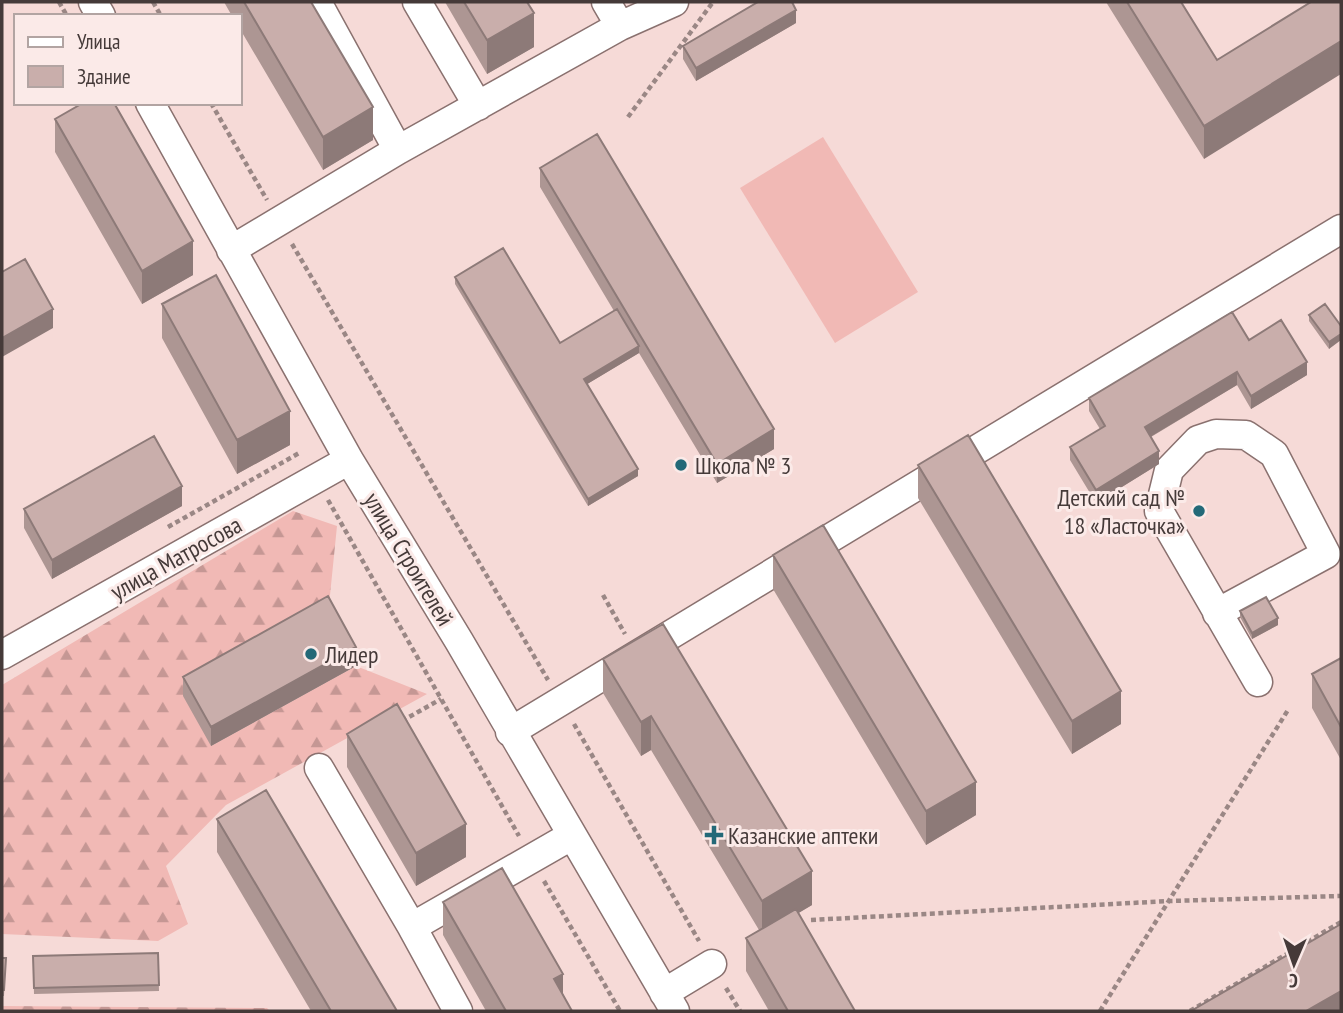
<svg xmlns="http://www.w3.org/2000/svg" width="1343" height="1013" viewBox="0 0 1343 1013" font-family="'PT Sans Narrow',sans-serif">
	<defs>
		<pattern id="forest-firs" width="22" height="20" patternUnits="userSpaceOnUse" patternTransform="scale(1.75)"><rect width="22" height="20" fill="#f1b9b5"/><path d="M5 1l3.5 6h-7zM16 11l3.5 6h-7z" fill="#c59794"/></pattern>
	</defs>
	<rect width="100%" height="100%" fill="#f6dad7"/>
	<path fill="#f1b9b5" d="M823 137 918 292 835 343 740 188Z"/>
	<path fill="url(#forest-firs)" d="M293 511 337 526 328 615 211 746 356 666 427 694 226 805 166 866 188 924 158 941 2 934V685Z
		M2 1006 267 1008 270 1011H2Z"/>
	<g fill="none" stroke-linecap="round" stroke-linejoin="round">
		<g stroke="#8a716f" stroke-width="31">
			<path id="minor" d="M93 2 101 16
				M317 2 398 150
				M417 2 478 106
				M606 2 620 26
				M150 103 349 460 459 641 675 1011
				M231 250 398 150 620 26 674 2
				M1217 613 1326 554 1274 454 1246 435 1216 434 1198 440 1169 470 1159 511 1258 682
				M2 655 349 460
				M510 732 1341 229
				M319 768 412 927 458 1011
				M412 927 571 836
				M664 993 712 964"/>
		</g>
		<path stroke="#9a8785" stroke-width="4.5" stroke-dasharray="5 3.5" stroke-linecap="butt" d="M59 2 67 16
			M153 2 161 16
			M211 103 267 200
			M628 117 713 2
			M292 244 548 680
			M328 500 519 836
			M168 527 301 452
			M603 595 625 634
			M402 721 441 699
			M574 724 699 941
			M544 881 620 1011
			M811 920 1169 901 1341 896
			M726 988 740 1011
			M1100 1011 1288 710
			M1190 1011 1341 922"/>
		<use href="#minor" stroke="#fff" stroke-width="28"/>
	</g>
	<path fill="#ad9693" d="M224 2H311L373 140 323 170 240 29V16H232Z
		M445 2H527L534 47 487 74Z
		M1106 2H1181L1217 60 1204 159Z
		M796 23 696 81 683 59V46Z
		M55 119 193 275 142 304 55 152Z
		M540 168 774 449 717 483 639 353 587 384 638 476 588 506 455 284V277L560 343 614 311 540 187Z
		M162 304 290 445 237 474 162 338Z
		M1309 315 1341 326 1329 349 1309 321Z
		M1249 340 1307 375 1251 409 1237 385 1151 437 1159 464 1096 503 1070 460V447L1100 429 1089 411V398Z
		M918 465 1121 724 1072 754 918 498Z
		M182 506 52 579 24 528V509Z
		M773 555 976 815 926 845 773 589Z
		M1240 611 1278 625 1252 639 1240 617Z
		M1341 658V760L1312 708V674Z
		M603 659 812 905 798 913 855 1011H769L746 971V938L759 930 651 750 641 756 603 693Z
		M356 666 211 746 183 696V677Z
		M347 734 466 857 416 886 347 767Z
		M217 819 397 1011H311L217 852Z
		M443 902 563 994 572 1011H486L443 935Z
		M158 953 159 991 34 994 33 956Z
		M2 958H6L4 996H2Z"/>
	<path fill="#8d7a78" d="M796 10V23L696 81V68Z
		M534 13V47L487 74V40Z
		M1341 41V74L1204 159V126Z
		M373 107V140L323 170V137Z
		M193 241V275L142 304V271Z
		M53 309V328L2 357V338Z
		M1341 334V340L1329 349V342Z
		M639 346V353L584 386V379Z
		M1307 362V375L1251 409V396Z
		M1237 372V385L1145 440V427Z
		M290 411V445L237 474V440Z
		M774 429V449L717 483V464Z
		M1159 451V464L1096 503V490Z
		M638 469V476L588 506V499Z
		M182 486V506L52 579V560Z
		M1278 618V625L1252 639V633Z
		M356 647V666L211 746V727Z
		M1121 691V724L1072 754V721Z
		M651 716V750L641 756V722Z
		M976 782V815L926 845V811Z
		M466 824V857L416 886V853Z
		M812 871V905L762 935V901Z
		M563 974V1007L554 979Z
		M1341 991V1011H1306Z"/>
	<path fill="#c9aeab" stroke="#8d7a78" stroke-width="2" d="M244 2H311L373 107 323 137Z
		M464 2H527L534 13 487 40Z
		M758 2H792L796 10 696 68 683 46Z
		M1127 2H1181L1217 60 1311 2H1341V41L1204 126Z
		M83 103H114L193 241 142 271 55 119Z
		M597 134 774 429 717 464 540 168Z
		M503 248 560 343 617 309 639 346 584 379 638 469 588 499 455 277Z
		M25 259 53 309 2 338V272Z
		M216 275 290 411 237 440 162 304Z
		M1325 304 1341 326V334L1329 342 1309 315Z
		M1232 312 1249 340 1281 320 1307 362 1251 396 1237 372 1145 427 1159 451 1096 490 1070 447 1105 426 1089 398Z
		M968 435 1121 691 1072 721 918 465Z
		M154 436 182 486 52 560 24 509Z
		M823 525 976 782 926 811 773 555Z
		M328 596 356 647 211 727 183 677Z
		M1266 597 1278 618 1252 633 1240 611Z
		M663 624 812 871 762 901 651 716 641 722 603 659Z
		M1341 658V727L1312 674Z
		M397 704 466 824 416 853 347 734Z
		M266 790 397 1011H331L217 819Z
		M502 868 563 974 554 979 572 1011H506L443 902Z
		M796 909 855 1011H788L746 938Z
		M1341 924V991L1306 1011H1191Z
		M158 953 159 985 34 988 33 956Z
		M2 958H6L4 990H2Z"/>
	<g fill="#236978" stroke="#fbeae8" stroke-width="2.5">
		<circle cx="681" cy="465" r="7"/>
		<circle cx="1199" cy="511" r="7"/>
		<circle cx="311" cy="654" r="7"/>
		<path d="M710.5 824.5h7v7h7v7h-7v7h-7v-7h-7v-7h7z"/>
	</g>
	<g text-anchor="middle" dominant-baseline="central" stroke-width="6" stroke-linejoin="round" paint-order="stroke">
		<g font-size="24" fill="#453a39" stroke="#fbeae8" text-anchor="start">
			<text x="695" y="465">Школа № 3</text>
			<text x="1185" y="497" text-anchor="end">Детский сад №<tspan x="1185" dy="28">18 «Ласточка»</tspan></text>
			<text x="325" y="654">Лидер</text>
			<text x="728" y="835">Казанские аптеки</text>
		</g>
		<g font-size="24" fill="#453a39" stroke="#fbeae8">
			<text transform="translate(176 558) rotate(-29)">улица Матросова</text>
			<text transform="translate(409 559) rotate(59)">улица Строителей</text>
		</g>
	</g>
	<rect width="1343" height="1013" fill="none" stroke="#453a39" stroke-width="7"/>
	<rect x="14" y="14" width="228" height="91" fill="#fbeae8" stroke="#b2a4a2" stroke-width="2"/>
	<rect x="28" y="37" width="35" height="10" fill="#ffffff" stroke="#b2a4a2" stroke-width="2"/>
	<text x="77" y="49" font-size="21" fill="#453a39">Улица</text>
	<rect x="28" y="66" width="35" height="21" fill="#c9aeab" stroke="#b2a4a2" stroke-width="2"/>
	<text x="77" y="84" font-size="21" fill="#453a39">Здание</text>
	<g transform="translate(1294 964) rotate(182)" stroke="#fbeae8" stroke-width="5" paint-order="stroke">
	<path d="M0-5L12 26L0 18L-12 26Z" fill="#453a39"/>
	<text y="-10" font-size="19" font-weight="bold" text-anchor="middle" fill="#453a39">С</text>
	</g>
</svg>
